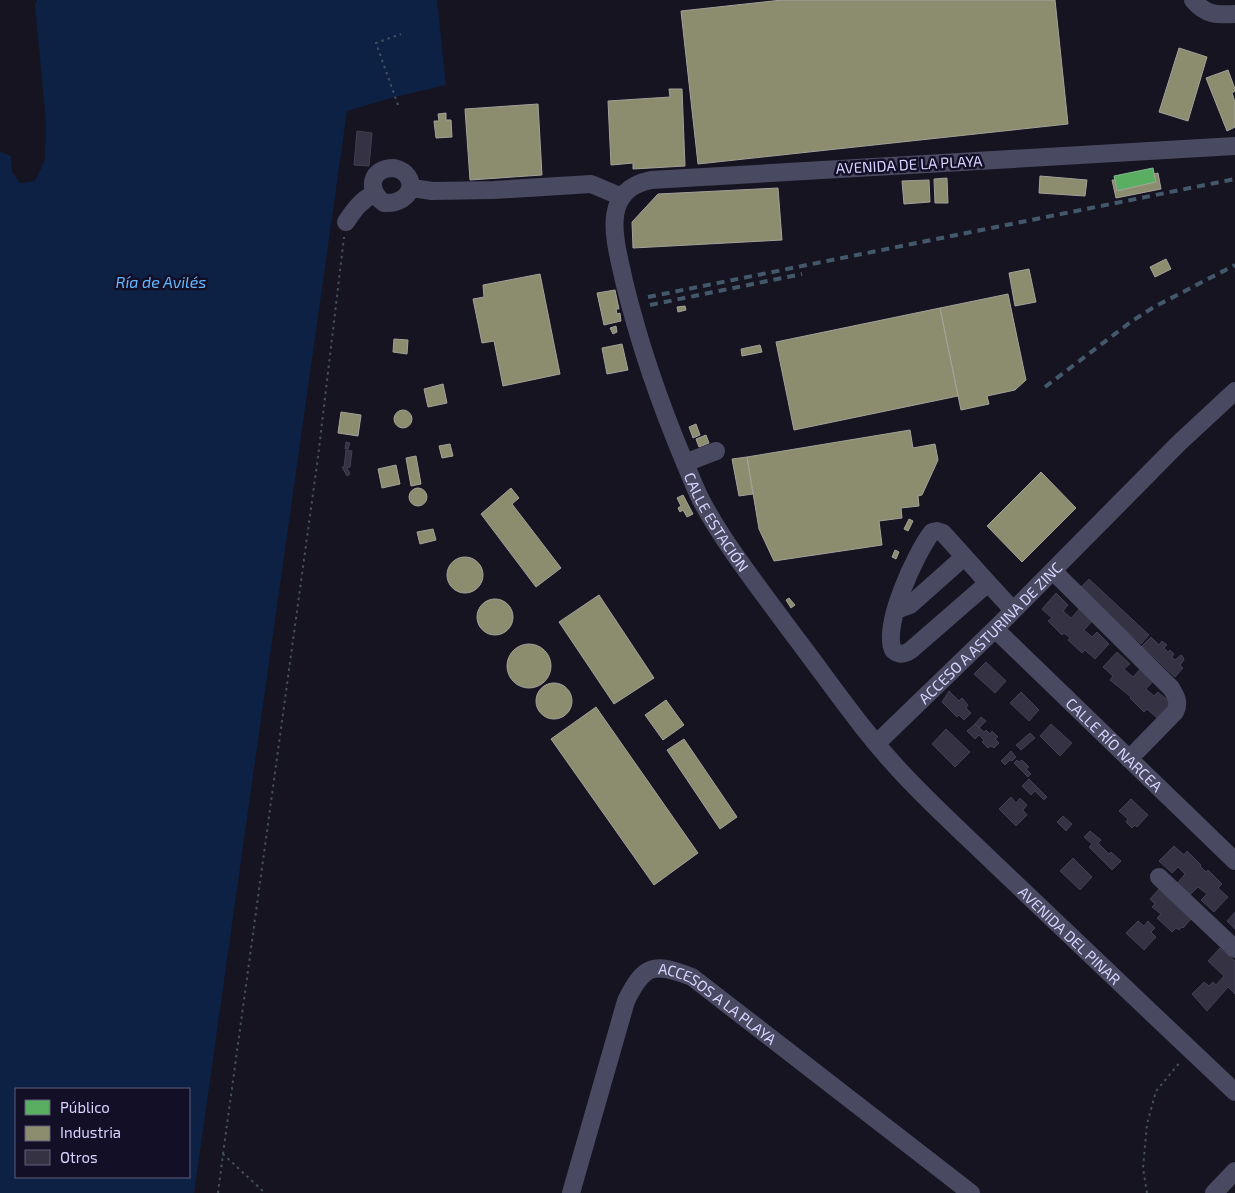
<svg xmlns="http://www.w3.org/2000/svg" width="1235" height="1193" viewBox="0 0 1235 1193" font-family="'Exo 2',sans-serif">
	<rect width="100%" height="100%" fill="#161421"/>
	<path fill="#0d2144" fill-rule="evenodd" d="M37 0H437L446 85 395 97 347 111 194 1193H0V152L11 156 12 172 20 183 35 181 45 160 46 122 35 5ZM16 1089H189V1177H16Z"/>
	<path fill="#5aae61" stroke="#80b990" d="M1153 168 1156 182 1117 191 1114 176Z"/>
	<path fill="#8c8c6e" stroke="#a3a29a" d="M782 0H1055L1068 124 698 164 681 11Z
		M1179 48 1207 57 1188 121 1159 112Z
		M1228 70 1235 89V91L1232 93 1235 102V127L1227 131 1206 78Z
		M669 89H682L685 166 633 169V163L611 165 608 101 670 97Z
		M538 104 542 175 470 180 465 109Z
		M446 113V120H451L452 137 436 138 434 121H439L438 114Z
		M1158 173 1161 189 1116 198 1112 180H1115L1117 191 1156 182 1154 174Z
		M1040 176 1087 180 1085 196 1039 193Z
		M947 178 948 203H935L934 179Z
		M929 180 930 202 904 204 902 181Z
		M778 188 782 240 633 248 632 222 658 194Z
		M1166 259 1171 269 1155 277 1150 267Z
		M1029 269 1036 302 1015 306 1009 273Z
		M540 274 560 374 503 386 494 341 482 343 473 299 484 297 483 285Z
		M615 290 619 309H616L617 314 620 313 621 321 604 325 597 293Z
		M1008 294 1026 380 1015 390 987 396 989 404 961 410 940 308Z
		M685 306 686 310 678 312 677 307Z
		M940 308 958 396 794 430 776 342Z
		M616 326 617 332 613 334 610 328Z
		M394 339 408 340 407 354 393 352Z
		M622 344 628 370 607 374 602 348Z
		M760 345 762 352 742 356 741 349Z
		M443 384 447 403 428 407 424 389Z
		M394 419a9 9 0 1 1 18 0a9 9 0 1 1-18 0Z
		M341 412 361 415 358 436 338 433Z
		M696 424 700 435 693 438 689 427Z
		M910 430 913 448 935 444 938 460 922 495 918 496 919 506 901 508 902 518 879 521 882 545 774 561 759 529 747 457Z
		M706 435 709 443 699 447 696 439Z
		M450 444 453 456 442 458 439 446Z
		M416 456 421 484 411 486 406 458Z
		M747 457 753 494 739 496 732 459Z
		M396 465 400 484 382 488 378 469Z
		M1041 472 1076 508 1022 562 987 526Z
		M409 497a9 9 0 1 1 18 0a9 9 0 1 1-18 0Z
		M511 488 519 498 512 504 561 568 536 587 481 514Z
		M683 495 693 514 687 517 683 510 680 512 678 508 681 506 677 498Z
		M909 519 913 521 908 531 904 529Z
		M433 529 436 540 420 544 417 532Z
		M895 550 899 552 896 559 892 557Z
		M447 575a18 18 0 1 1 36 0a18 18 0 1 1-36 0Z
		M599 595 654 678 614 704 559 622Z
		M789 598 795 605 791 608 786 600Z
		M477 617a18 18 0 1 1 36 0a18 18 0 1 1-36 0Z
		M507 666a22 22 0 1 1 44 0a22 22 0 1 1-44 0Z
		M536 701a18 18 0 1 1 36 0a18 18 0 1 1-36 0Z
		M666 700 684 725 663 740 645 715Z
		M596 707 698 853 654 885 551 739Z
		M684 739 737 817 720 829 667 750Z"/>
	<path fill="#343243" stroke="#433f54" d="M357 131 372 133 369 166 354 165Z
		M346 442 350 443 348 449H345Z
		M346 450 352 451 350 467 347 468 350 474 347 476 342 467H344Z
		M1089 579 1149 635 1141 644 1080 588Z
		M1056 593 1068 605 1063 611 1071 618 1081 607 1094 619 1084 630 1092 637 1097 632 1109 644 1095 659 1085 650 1082 653 1068 640 1070 638 1064 633 1062 635 1048 621 1052 618 1042 609Z
		M1151 637 1159 645 1162 641 1167 645 1164 648 1168 652 1170 650 1174 654 1172 657 1175 660 1181 655 1183 657 1184 660 1180 665 1183 668 1175 677 1142 646Z
		M1117 652 1130 664 1124 669 1133 677 1143 666 1156 678 1146 689 1154 696 1158 692 1171 703 1157 718 1147 709 1144 712 1130 698 1131 697 1110 680 1113 676 1103 667Z
		M986 662 1006 681 995 693 974 674Z
		M949 691 959 701 962 698 968 705 966 708 971 713 964 720 959 715 957 717 942 702Z
		M1021 692 1039 710 1029 721 1010 703Z
		M981 717 986 721 979 728 975 724Z
		M975 724 984 732 986 730 990 734 992 731 998 737 995 739 999 743 994 748 991 746 988 748 982 742 984 740 979 735 975 739 967 731Z
		M1051 724 1072 743 1060 756 1040 736Z
		M946 729 970 752 955 767 932 744Z
		M1030 733 1035 738 1021 750 1016 745Z
		M1011 751 1016 757 1012 761 1010 760 1005 765 1001 761Z
		M1017 760 1019 762 1022 760 1029 767 1026 769 1031 774 1028 777 1014 763Z
		M1029 779 1047 797 1044 800 1035 791 1031 795 1022 786Z
		M1011 797 1016 803 1020 798 1027 805 1023 810 1027 815 1016 826 999 809Z
		M1131 799 1148 815 1137 827 1135 825 1132 828 1126 822 1128 819 1119 811Z
		M1063 816 1072 824 1066 831 1057 822Z
		M1090 831 1101 840 1098 843 1109 854 1111 852 1121 861 1112 870 1089 847 1092 844 1084 837Z
		M1174 846 1184 855 1187 851 1201 865 1200 866 1206 872 1208 870 1222 884 1218 888 1228 897 1214 912 1201 900 1207 894 1198 887 1187 898 1175 886 1185 874 1178 867 1172 873 1159 861Z
		M1073 858 1092 877 1080 890 1060 871Z
		M1159 889 1191 919 1183 928 1182 927 1179 930 1176 928 1172 932 1157 918 1161 914 1152 907 1155 904 1150 899Z
		M1235 912V929L1227 921Z
		M1138 921 1144 926 1148 921 1155 928 1151 932 1156 937 1144 950 1126 933Z
		M1220 948 1235 961V994L1228 987 1207 1011 1192 994 1204 982 1209 986 1213 982 1216 985 1224 976 1208 961Z"/>
	<g fill="none" stroke-linecap="round" stroke-linejoin="round">
		<path stroke="#44505f" stroke-width="2" stroke-dasharray="2.5 4" stroke-linecap="butt" d="M398 105 376 43 401 34
			M223 1154 318 457 344 237
			M218 1193 223 1154 265 1193
			M1147 1193 1143 1168 1147 1124 1156 1091 1181 1061"/>
		<g stroke="#4a4962" stroke-width="18">
			<path d="M1193 0C1206 15 1216 15 1235 14"/>
			<path id="s1" d="M1235 146 651 180C598 191 616 243 624 281 639 343 660 404 685 463 690 475 695 488 701 500 726 547 761 590 793 634 829 681 863 732 904 775 933 806 965 835 995 864 1075 941 1155 1016 1235 1092"/>
			<path d="M394 168C420 174 414 205 384 203 366 190 370 168 394 168Z"/>
			<path d="M410 189H419L432 191 494 190 591 184 622 197"/>
			<path d="M346 222C354 210 361 200 374 194"/>
			<path d="M685 463 716 451"/>
			<path d="M937 531 943 533 988 583 911 650C904 655 899 655 893 650 882 625 916 553 932 532Z"/>
			<path d="M1053 571 1171 688C1176 696 1180 703 1175 712L1129 759"/>
			<path d="M988 583 1013 610"/>
			<path d="M896 610 910 605 964 557"/>
			<path id="s2" d="M995 629 1235 861"/>
			<path id="s3" d="M877 743 995 629 1179 443 1235 391"/>
			<path d="M1159 877 1235 949"/>
			<path id="s4" d="M571 1193 626 1001C644 964 654 962 692 977L971 1193"/>
			<path d="M1214 1193 1235 1171"/>
		</g>
		<path stroke="#43596b" stroke-width="4" stroke-dasharray="8 6" stroke-linecap="butt" d="M648 297 1235 179
			M650 305 802 274
			M1045 387 1132 321 1154 307 1235 265"/>
	</g>
	<g text-anchor="middle" dominant-baseline="central" stroke-width="5" stroke-linejoin="round" paint-order="stroke">
		<g font-size="15" fill="#d9d4ff" stroke="#130f26">
			<text transform="translate(909 164) rotate(-3)">AVENIDA DE LA PLAYA</text>
			<text stroke="none"><textPath href="#s1" startOffset="965">CALLE ESTACIÓN</textPath></text>
			<text stroke="none"><textPath href="#s3" startOffset="158">ACCESO A ASTURINA DE ZINC</textPath></text>
			<text stroke="none"><textPath href="#s2" startOffset="166">CALLE RÍO NARCEA</textPath></text>
			<text stroke="none"><textPath href="#s1" startOffset="1511">AVENIDA DEL PINAR</textPath></text>
			<text stroke="none"><textPath href="#s4" startOffset="318">ACCESOS A LA PLAYA</textPath></text>
		</g>
		<g font-size="16" font-style="italic" fill="#62b6ff" stroke="#130f26">
			<text x="161" y="281">Ría de Avilés</text>
		</g>
	</g>
	<rect x="15" y="1088" width="175" height="90" fill="#130f26" stroke="#625e7d"/>
	<rect x="25" y="1100" width="25" height="15" fill="#5aae61" stroke="#625e7d"/>
	<text x="60" y="1113" font-size="15" fill="#d9d4ff">Público</text>
	<rect x="25" y="1126" width="25" height="15" fill="#8c8c6e" stroke="#625e7d"/>
	<text x="60" y="1138" font-size="15" fill="#d9d4ff">Industria</text>
	<rect x="25" y="1150" width="25" height="15" fill="#343243" stroke="#625e7d"/>
	<text x="60" y="1163" font-size="15" fill="#d9d4ff">Otros</text>
</svg>
